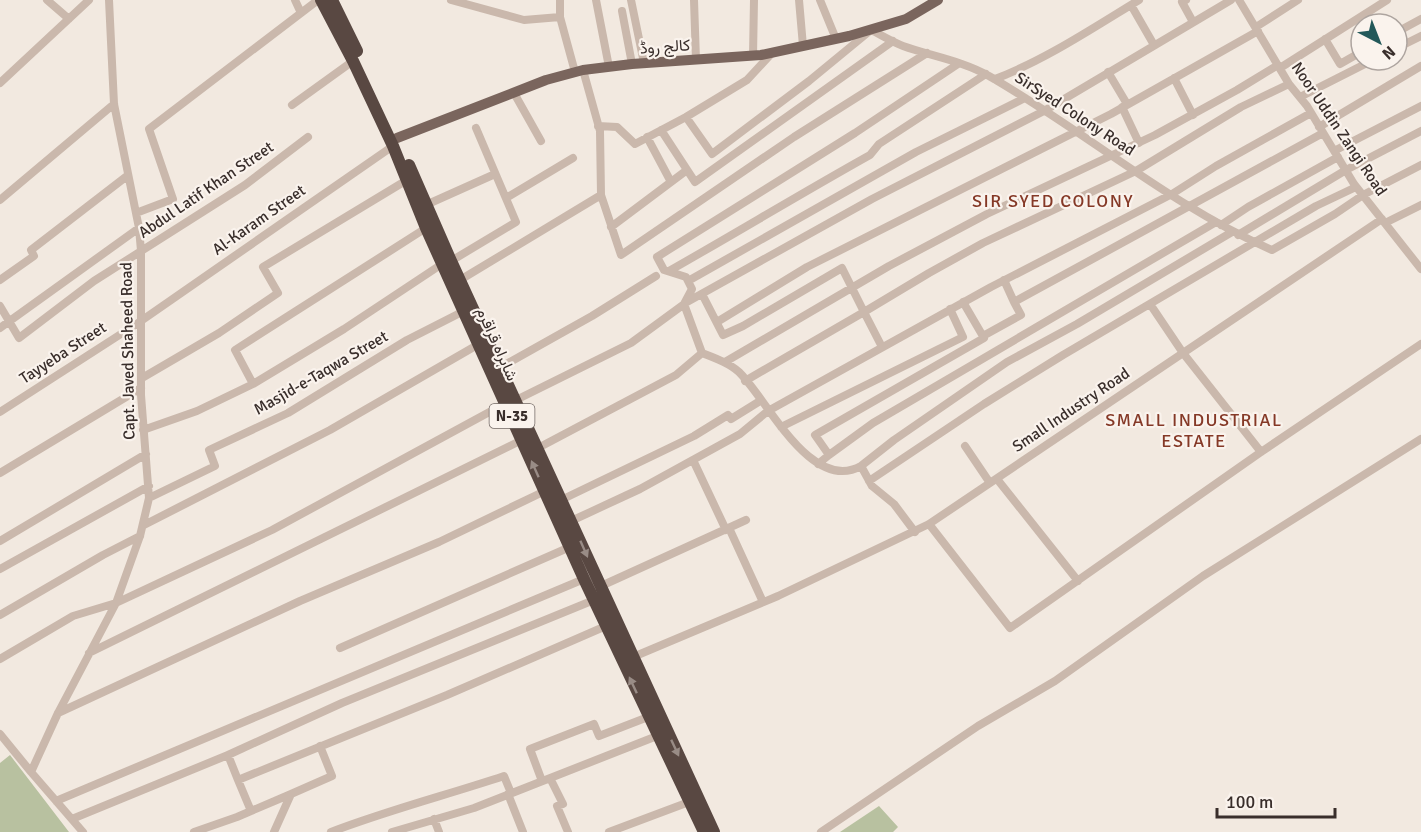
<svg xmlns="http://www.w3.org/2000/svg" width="1421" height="832" viewBox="0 0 1421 832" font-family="Signika,Vazirmatn,sans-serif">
	<rect width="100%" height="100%" fill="#f2e9e0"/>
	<path fill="#b8c1a0" d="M10 755 69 832H0V763Z
		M879 806 898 827 893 832H840Z"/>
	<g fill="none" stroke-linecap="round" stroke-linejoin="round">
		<path stroke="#cab8ac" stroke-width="8" d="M47 0 69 19
			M295 0 301 13
			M451 0 524 20 560 17
			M560 0V17L575 72
			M596 0 609 67
			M631 0 644 63
			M694 0 696 60
			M799 0 803 46
			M820 0 836 39
			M1186 0 1182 2 1193 22
			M1239 0 1289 84 1307 106 1354 184 1421 269
			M1131 5 1154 45
			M622 11 632 64
			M1256 27 1298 0
			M1397 32 1421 19
			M1325 39 1340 64 1361 52
			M1397 48 1421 36
			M753 56 754 0
			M1280 68 1387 0
			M583 70 600 131 601 195 621 255 794 137 927 53
			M1108 72 1127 104
			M1174 78 1193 115
			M995 79C1045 60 1093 28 1139 0
			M0 83 89 0
			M514 93 541 141
			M1300 97 1373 60
			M292 105 353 61
			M1122 107 1139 143
			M686 117 712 154 809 81 871 30C881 35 892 42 903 46 931 56 963 61 989 76 1085 131 1171 206 1272 250L1335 214 1363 195 1421 165
			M598 126 617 127 635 144 686 117 747 80 772 53
			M1319 127 1421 66
			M661 130 695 182 893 41
			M647 137 671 182
			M1334 151 1421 106
			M506 198 573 158
			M0 200 114 104
			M428 204 495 174
			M136 213 173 199 149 129 318 0
			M1385 223 1421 205
			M1221 225 1248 207 1338 157
			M611 227 687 170
			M1238 235 1346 170 1421 131
			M451 261 516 222 476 128
			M669 271C736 233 802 193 870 155L879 144 986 74
			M0 280 34 256 31 250 127 176
			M460 280 601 195
			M1004 280 1014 302
			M688 281 916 152 1025 98
			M702 294 723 335 743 326 842 268 864 312 929 273 983 243 1136 171 1241 107 1289 84
			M1150 304 1183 353 1261 452
			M0 306 19 338 94 281 245 185 308 137
			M717 322 807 267 1111 114 1258 31
			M0 328 139 228
			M983 336 1021 315 1014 302 1323 133
			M725 362 889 266 987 214 1155 135 1237 90 1278 65
			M501 367 592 316 656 276
			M142 378 219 333 278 293 263 267 407 180
			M745 381 864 312 882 347
			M253 384 235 350 426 228
			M516 400 631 343 687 302 872 199 1044 111 1231 0
			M0 412 138 323 393 146
			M781 427 963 337 950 309
			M143 430 197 411 253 384 344 329 442 264
			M965 446 990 483
			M538 448 676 375 702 353
			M829 455 873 423 1216 222
			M693 460 726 530
			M818 464 829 455 815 435 984 338 963 302
			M861 466 894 440 1007 362 1077 324 1232 232
			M0 473 141 388
			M997 479 1078 581
			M869 481 984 404 1063 355 1316 206 1356 187
			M149 498 215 466 209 450 288 413 407 340 464 311
			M561 500 694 436 728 415 731 419 760 401
			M571 521 640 489 740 434 768 411 991 287 1172 194 1216 166 1311 113
			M929 524 1010 628 1261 452 1421 344
			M144 525 330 430 479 344
			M729 528 763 602
			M915 532 894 504 872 486 861 466C811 494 767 399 739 372 729 363 715 358 702 353L684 304 692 289 686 277 664 270 657 257 855 133 958 64
			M0 541 146 454
			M0 569 149 486
			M601 586 746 520
			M0 615 103 555 140 536
			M340 648 570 547
			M89 653 522 440
			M633 657 778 596 929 524 1382 219
			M0 659 73 616 116 603 272 530 506 403
			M58 713 300 601 439 542 545 491
			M0 734 31 772
			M228 755 342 703 594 600
			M550 778 563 804 557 806 568 832
			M238 780 251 811
			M542 781 530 749 594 724 599 736 648 717
			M508 794 523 832
			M56 801 584 579
			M72 819 228 755 238 780 447 695 606 626
			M434 819 439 832
			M83 832 31 772 58 713 116 603 140 536 149 498 141 395V251L139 228 114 104 109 0
			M194 832 237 817 291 794
			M274 832 291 794 332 776 320 746
			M331 832C388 810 447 795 504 776L511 793
			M392 832 474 808 657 736
			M609 832 689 802
			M821 832 978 726 1055 681 1203 576 1421 439"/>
		<path stroke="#7a655d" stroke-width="10" d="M397 138 546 80 583 70 632 64 761 55 849 36 906 19 938 0"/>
		<path stroke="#594842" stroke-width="12" d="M321 0 353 61 393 146 426 228 584 579 704 832
			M332 0 357 51
			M409 165 451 261 714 832"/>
	</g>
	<defs><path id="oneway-solid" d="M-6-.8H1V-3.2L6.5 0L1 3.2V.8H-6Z" transform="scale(1.5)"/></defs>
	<g fill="#998c86">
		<use href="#oneway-solid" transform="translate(535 469) rotate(-114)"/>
		<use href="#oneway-solid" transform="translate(584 549) rotate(66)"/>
		<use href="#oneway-solid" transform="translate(633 685) rotate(-115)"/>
		<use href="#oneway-solid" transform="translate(675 748) rotate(65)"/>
	</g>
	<g text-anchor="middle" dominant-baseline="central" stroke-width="4.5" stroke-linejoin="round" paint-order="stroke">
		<rect fill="#faf3ed" stroke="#736965" stroke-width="1.5" x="489.5" y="404" width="45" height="24" rx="4.5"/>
		<g font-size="15" font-weight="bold" fill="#392e2b">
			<text x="512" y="416">N-35</text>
		</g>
		<g font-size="16" fill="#392e2b" stroke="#faf3ed">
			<text transform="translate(665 47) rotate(-4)">کالج روڈ</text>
			<text transform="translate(1075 114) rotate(33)">SirSyed Colony Road</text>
			<text transform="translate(1339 129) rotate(56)">Noor Uddin Zangi Road</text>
			<text transform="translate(206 190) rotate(-34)">Abdul Latif Khan Street</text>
			<text transform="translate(259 220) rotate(-35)">Al-Karam Street</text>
			<text transform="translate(497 344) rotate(66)">شاہراہ قراقرم</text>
			<text transform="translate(128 351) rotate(-91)">Capt. Javed Shaheed Road</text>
			<text transform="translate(63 353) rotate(-33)">Tayyeba Street</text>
			<text transform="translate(321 373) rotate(-30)">Masjid-e-Taqwa Street</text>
			<text transform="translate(1071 410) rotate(-34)">Small Industry Road</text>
		</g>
		<g font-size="18" letter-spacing="1.5" fill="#853927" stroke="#faf3ed">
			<text x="1053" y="201">SIR SYED COLONY</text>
			<text x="1194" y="420">SMALL INDUSTRIAL<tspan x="1194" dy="21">ESTATE</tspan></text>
		</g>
	</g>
	<g transform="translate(1379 42) rotate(138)"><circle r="28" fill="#faf3ed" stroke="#ada49f" stroke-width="1.5"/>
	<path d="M0-4.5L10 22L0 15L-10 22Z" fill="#225859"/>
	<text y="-9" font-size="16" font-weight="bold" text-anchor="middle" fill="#392e2b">N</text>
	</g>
	<path d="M1217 808v9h118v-9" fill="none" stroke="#392e2b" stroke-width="3"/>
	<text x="1226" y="808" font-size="18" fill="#392e2b" stroke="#faf3ed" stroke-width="4.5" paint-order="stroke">100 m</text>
</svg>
